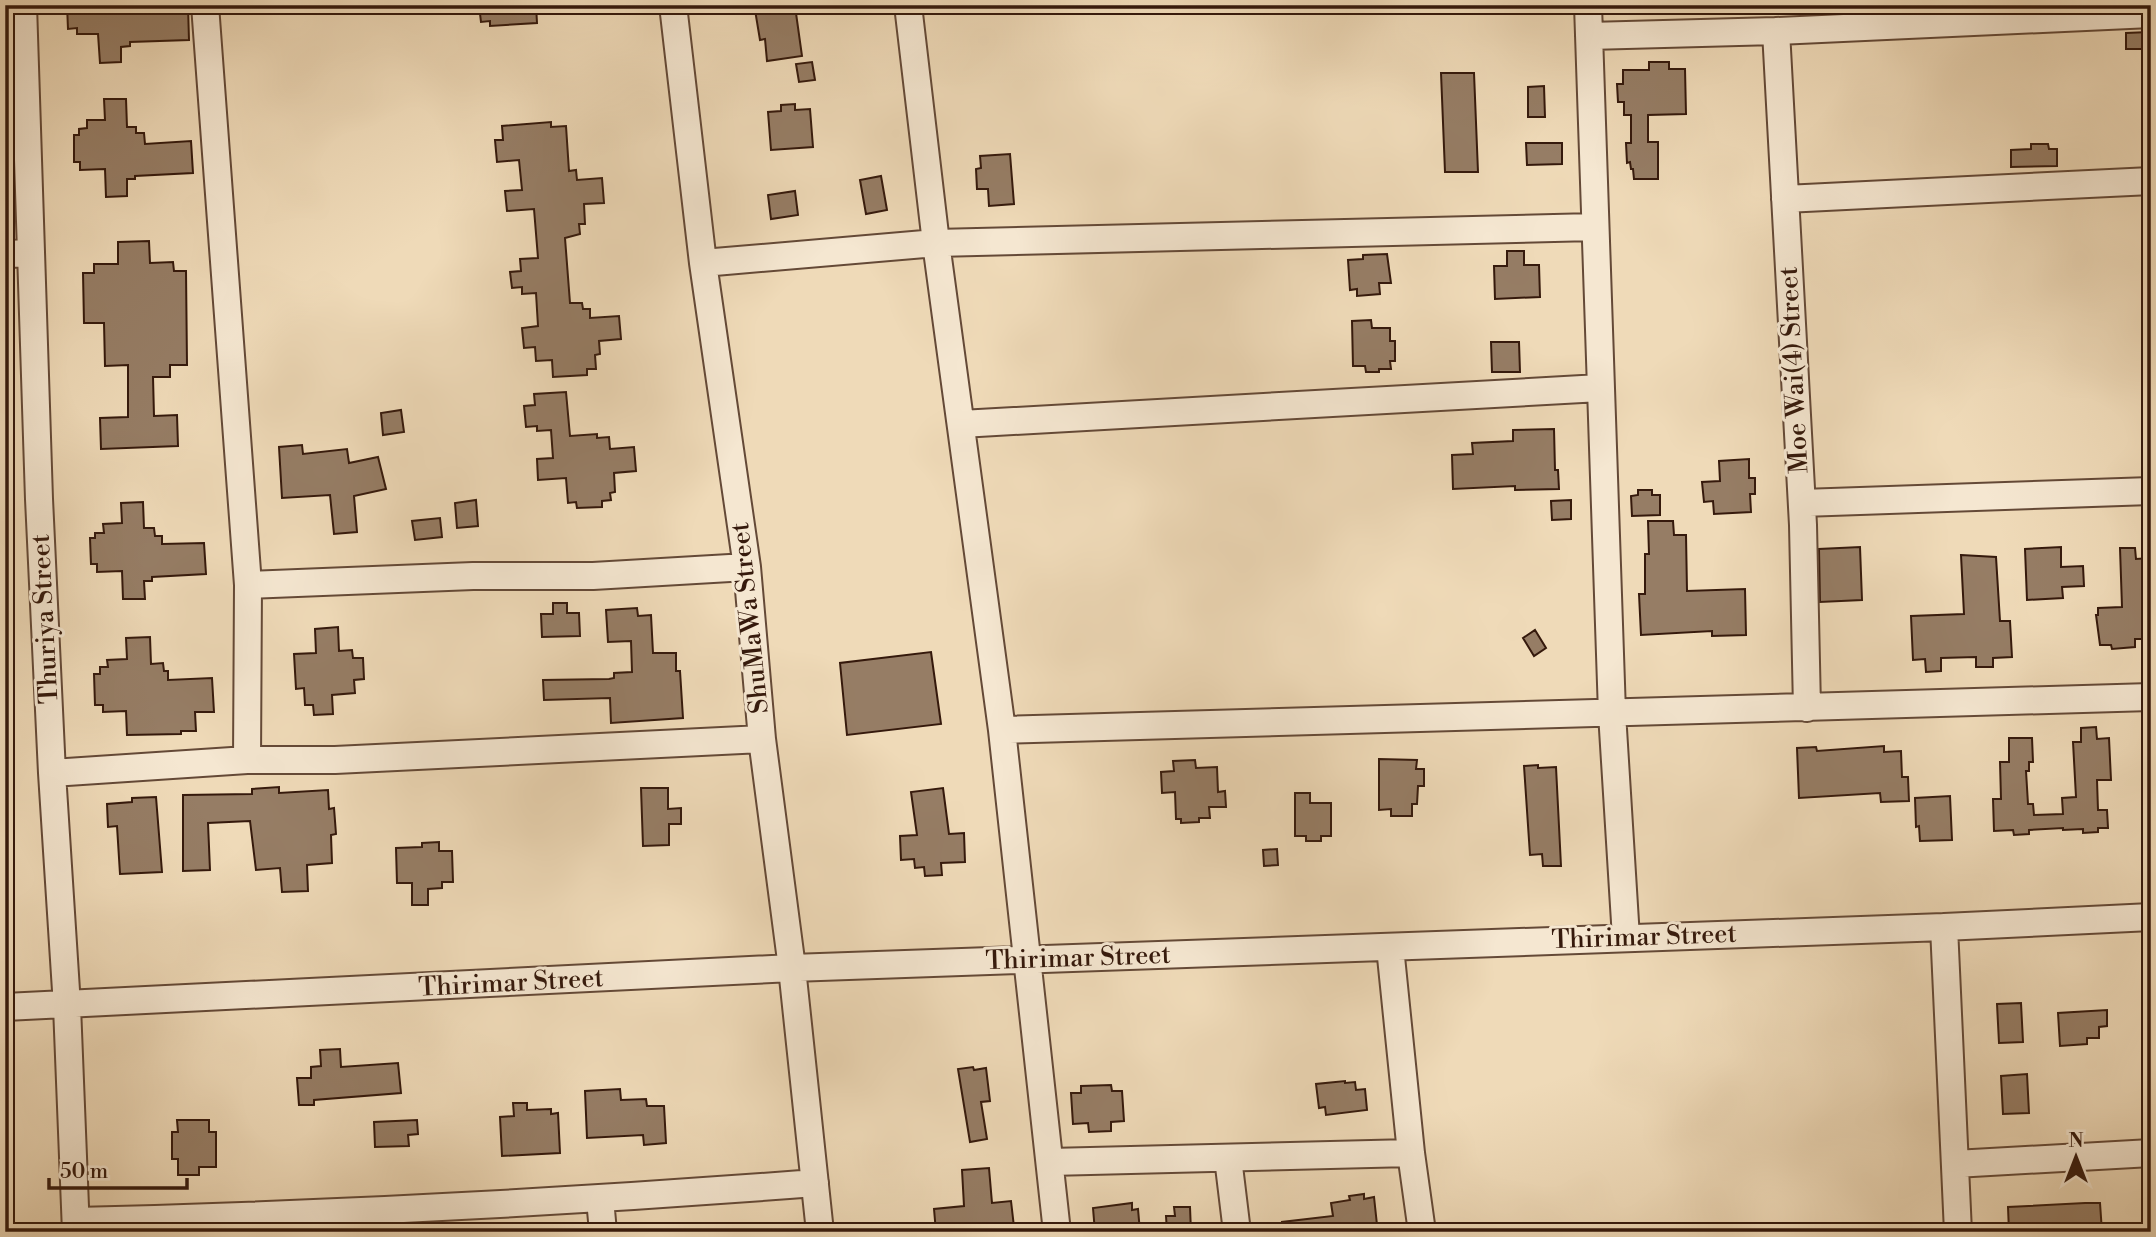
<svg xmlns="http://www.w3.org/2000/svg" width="2156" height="1237" viewBox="0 0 2156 1237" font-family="'Libre Bodoni',serif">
	<rect width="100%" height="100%" fill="#efdab8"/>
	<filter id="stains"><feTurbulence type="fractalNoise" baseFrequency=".00286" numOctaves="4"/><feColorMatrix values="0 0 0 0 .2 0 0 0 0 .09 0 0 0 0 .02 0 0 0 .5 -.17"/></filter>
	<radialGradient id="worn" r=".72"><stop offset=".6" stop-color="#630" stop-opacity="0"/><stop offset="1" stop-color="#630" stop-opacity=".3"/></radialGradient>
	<path fill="#967d65" stroke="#35190c" stroke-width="2" d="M67 5 188 6 189 40 130 42V46L121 47V62L100 63 98 34H77V28L68 29Z
		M479 5H536L537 23 490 26V21L481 22Z
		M795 6 802 56 767 61 765 39 760 40 755 10Z
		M2149 32V49H2126V33Z
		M812 62 815 80 799 82 796 64Z
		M1649 62H1669V69H1685L1686 114 1648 115V142H1658V179H1634L1633 169H1631L1630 162 1627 163 1626 143H1631V115H1624V102H1618L1617 84H1623V70H1649Z
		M1441 73H1474L1478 172H1445Z
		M1544 86 1545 117H1528V87Z
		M104 99H126L127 127H136V133H144L145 144 191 141 193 173 135 176V179H127V196L106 197 105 169 80 170V162H74V135H79V129L87 128V120H105Z
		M795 104V110L810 109 813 147 771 150 768 112 781 111V105Z
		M551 122V127L566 126 569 171 576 170 577 180 602 178 604 203 584 204 585 224H579L580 234 565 238 570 303H582L583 309H590V318L619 316 621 339 599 341 600 354 595 355 596 369H587V375L553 377 552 360 536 361 535 347 524 348 522 328 538 326 536 293 522 294V287L512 288 510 272 521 271 520 259 538 258 534 209 507 211 505 191 522 190 519 160 497 162 495 140H503L502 126Z
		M1526 143H1562V164L1527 165Z
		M2031 144H2048L2049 149H2057V166L2011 167V150L2031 149Z
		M1010 154 1014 204 989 206 988 189H977L976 169 981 168 980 156Z
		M881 176 887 210 866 214 860 180Z
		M795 191 798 215 771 219 768 195Z
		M149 241 150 263 173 262 174 271H186L187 365H170V377H153L154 416 177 415 178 446 101 449 100 418 128 417V365L105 366 104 323H84L83 273H94V264H118V242Z
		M1507 251H1524V265H1539L1540 297 1495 299 1494 266H1507Z
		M1387 254 1391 283H1379L1380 294 1357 296V289L1350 290 1348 260 1363 259V255Z
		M1371 320 1372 328H1390V341H1395V361H1390L1391 369H1379V372H1366L1365 366H1353L1352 321Z
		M1491 342H1519L1520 372H1492Z
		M566 392 570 436 597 434V438L609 437 610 449 634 447 636 471 614 473 615 492 610 493 611 500 602 501V507L577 508 576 502 568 503 566 478 538 480 537 459 553 458 551 430 537 431V426L526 427 524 406 535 405 534 394Z
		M401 410 404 432 383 435 381 413Z
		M1554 429 1555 470H1558L1559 489 1515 490V486L1453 489 1452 455 1473 454 1472 443 1513 441V430Z
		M302 445 303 454 347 449 349 463 378 457 386 489 354 496 357 532 334 534 330 495 282 498 279 447Z
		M1749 459V478H1755V494H1750L1751 512 1714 514 1713 501 1704 502 1702 482 1720 481 1719 461Z
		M1638 490H1652V495H1660V515L1632 516 1631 496 1638 495Z
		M476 500 478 526 457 528 455 503Z
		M1571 500V519L1552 520 1551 501Z
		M143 502 144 528H154L155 536H162V544L204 543 206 574 152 577V581H144L145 599H123L122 571 97 572V564H91L90 538H95V533H104L103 524 122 523 121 503Z
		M440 518 442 537 415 540 412 521Z
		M1648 521H1673L1674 535H1686L1687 591 1745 589 1746 635 1712 636V631L1641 635 1639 594H1645V554H1649Z
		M1860 547 1862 600 1820 602 1819 549Z
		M2061 547V567L2083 566 2084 586 2062 587 2063 598 2027 600 2025 549Z
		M2120 548H2135L2136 559 2150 558 2151 600H2145L2146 639H2135V647L2112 649 2111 645H2100L2096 615H2098V608L2122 607Z
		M1961 555 1996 557 2000 621H2010L2012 657 1993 658V667H1976V657L1941 658V671L1926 672 1925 659 1913 660 1911 616 1964 614Z
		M553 603H567V613H579L580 636 542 637 541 614H553Z
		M637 608 638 616 651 615 653 653H676V671H680L683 718 611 723 610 698 544 700 543 680 609 679 614 678V673L632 672 631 641 608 642 606 610Z
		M338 627 339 651 352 650 353 658H363L364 679 354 680 355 693 332 695 333 714 314 715 313 705H305L304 688 296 689 294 654 316 653 315 629Z
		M1535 630 1546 648 1534 656 1523 638Z
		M150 637 151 664 163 663 164 671H168V680L212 678 214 712H195L196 731H181V734L127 735 126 711 103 712V705H95L94 674H100V667H108L107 660 127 659 126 638Z
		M931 652 941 724 847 735 840 663Z
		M2096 727 2097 739 2109 738 2111 780H2097L2098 810H2107L2108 828H2098V832L2083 833V829L2063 830V828L2029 830V834L2014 835 2013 830 1994 831 1993 799H2001L2000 762H2009V738H2032L2033 762H2029V771H2026L2028 804H2033L2034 815 2063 814 2062 798 2076 797 2073 742H2081V728Z
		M1884 746V752L1901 751 1902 777H1908L1909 801 1881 802 1880 793 1799 798 1797 748 1816 747 1817 751Z
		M1379 759 1417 760 1416 769H1424V786H1418L1417 804H1412V816H1391V809L1379 810Z
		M1195 760 1196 768 1217 767 1218 792 1225 791 1226 807H1209L1210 818H1199V822L1181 823V819H1176L1175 792 1162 793 1161 772 1174 771 1173 761Z
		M1538 765V768L1556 767 1561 866H1543L1542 854 1530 855 1524 766Z
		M279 787V793L328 790 329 809 334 808 336 834 331 835 332 863 307 865 308 891 282 892 280 868 256 870 250 821 208 823 210 870 183 871V795L252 794V789Z
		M641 788H668V809L681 808V824H669V845L643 846Z
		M943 788 949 834 964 833 965 862 941 863 942 875 925 876 924 867 915 868 914 859 901 860 900 836 917 835 911 792Z
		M1295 793H1310V803H1331V836H1321V841H1306V836H1295Z
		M1950 796 1952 840 1920 841 1919 826 1916 827 1915 798Z
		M156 797 162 872 120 874 117 826 108 827 107 804 132 802V798Z
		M439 842V851H452L453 882H442V888L428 889V905H412V883H397L396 848 422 847V843Z
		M1277 849 1278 865 1264 866 1263 850Z
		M2021 1003 2023 1042 1999 1043 1997 1004Z
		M2107 1010V1026L2099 1027V1038H2087V1044L2060 1046 2058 1013Z
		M340 1049 341 1067 398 1063 401 1093 314 1100V1105H299L297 1078H311V1067L321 1066 320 1050Z
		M973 1067 974 1070 986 1068 990 1101 981 1102 987 1139 970 1142 958 1069Z
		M2027 1074 2029 1113 2003 1114 2001 1076Z
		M1345 1081V1083L1355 1082 1356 1090 1365 1089 1367 1110 1326 1115 1325 1107 1319 1108 1316 1084Z
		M1111 1085 1112 1091H1122L1124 1121 1111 1122V1131L1089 1132 1088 1123 1073 1124 1071 1093H1081V1086Z
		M620 1089 621 1100 646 1099 647 1106H664L666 1143 644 1145 643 1135 587 1138 585 1091Z
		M513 1103H527V1110L551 1109V1114L558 1113 560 1153 502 1156 500 1117 514 1116Z
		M177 1120H209V1132H216V1167H199V1175H178V1159H172V1132H178Z
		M417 1120 418 1134 408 1135 409 1146 375 1147 374 1122Z
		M989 1168 992 1203 1011 1201 1014 1227 936 1232 934 1209 964 1206 962 1170Z
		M1364 1194V1199L1374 1197 1377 1225 1371 1226 1372 1232H1283L1282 1222 1333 1216 1331 1203 1350 1200 1349 1196Z
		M1132 1203V1210L1138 1209 1140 1232H1095L1093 1208Z
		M2085 1203H2100L2102 1232H2009L2008 1207Z
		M1174 1207H1190L1191 1232H1167L1166 1216H1175Z"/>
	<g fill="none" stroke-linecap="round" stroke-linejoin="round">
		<g stroke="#644937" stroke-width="30">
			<path id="minor" d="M23 5 39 499 52 773 67 1006 76 1232
				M205 5 248 585
				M673 5 703 263 747 567 762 739 792 968 820 1232
				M908 5 936 243 1002 730 1057 1232
				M1588 5 1612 713 1626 938
				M1776 31 1803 525 1807 708
				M1589 36 1776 31 2151 14
				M1785 199 2151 181
				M5 254 31 253
				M703 263 936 243 1594 227
				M961 424 1600 388
				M1802 503 2151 491
				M1002 730 2151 697
				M247 760 248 585 473 576H593L747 567
				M52 773 247 760H335L762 739
				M1944 927 1958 1232
				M1390 947 1411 1153 1422 1232
				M5 1007 792 968 1944 927 2151 917
				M1228 1158 1237 1232
				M1050 1162 1411 1153
				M1955 1164 2151 1153
				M600 1199 603 1232
				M76 1221C323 1215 569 1202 815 1183"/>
		</g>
		<use href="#minor" stroke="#f5e7d1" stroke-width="26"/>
	</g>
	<g text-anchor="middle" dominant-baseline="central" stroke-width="6" stroke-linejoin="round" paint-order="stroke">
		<g font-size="26" fill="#35190c" stroke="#f5e7d1">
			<text transform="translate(1794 370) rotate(-93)">Moe Wai(4) Street</text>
			<text transform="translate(750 618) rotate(-96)">ShuMaWa Street</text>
			<text transform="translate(45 619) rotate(-93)">Thuriya Street</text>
			<text transform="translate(1644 937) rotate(-2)">Thirimar Street</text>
			<text transform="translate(1078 958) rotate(-2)">Thirimar Street</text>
			<text transform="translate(511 983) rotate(-3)">Thirimar Street</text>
		</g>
	</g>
	<rect width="2156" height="1237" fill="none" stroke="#efdab8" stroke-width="28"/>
	<rect x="7" y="7" width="2142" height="1223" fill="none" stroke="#35190c" stroke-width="3.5"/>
	<rect x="14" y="14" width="2128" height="1209" fill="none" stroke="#35190c" stroke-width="2"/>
	<g transform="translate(2076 1157)" stroke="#f5e7d1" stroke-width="5" paint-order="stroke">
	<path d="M0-5L12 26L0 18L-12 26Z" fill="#35190c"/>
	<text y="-10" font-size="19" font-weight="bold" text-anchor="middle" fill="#35190c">N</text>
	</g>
	<path d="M49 1178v10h138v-10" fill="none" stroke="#35190c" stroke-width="3.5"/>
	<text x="60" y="1178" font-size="21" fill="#35190c" stroke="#f5e7d1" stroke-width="5" paint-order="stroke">50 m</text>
	<rect width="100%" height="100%" filter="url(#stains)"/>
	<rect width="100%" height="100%" fill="url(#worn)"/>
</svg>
